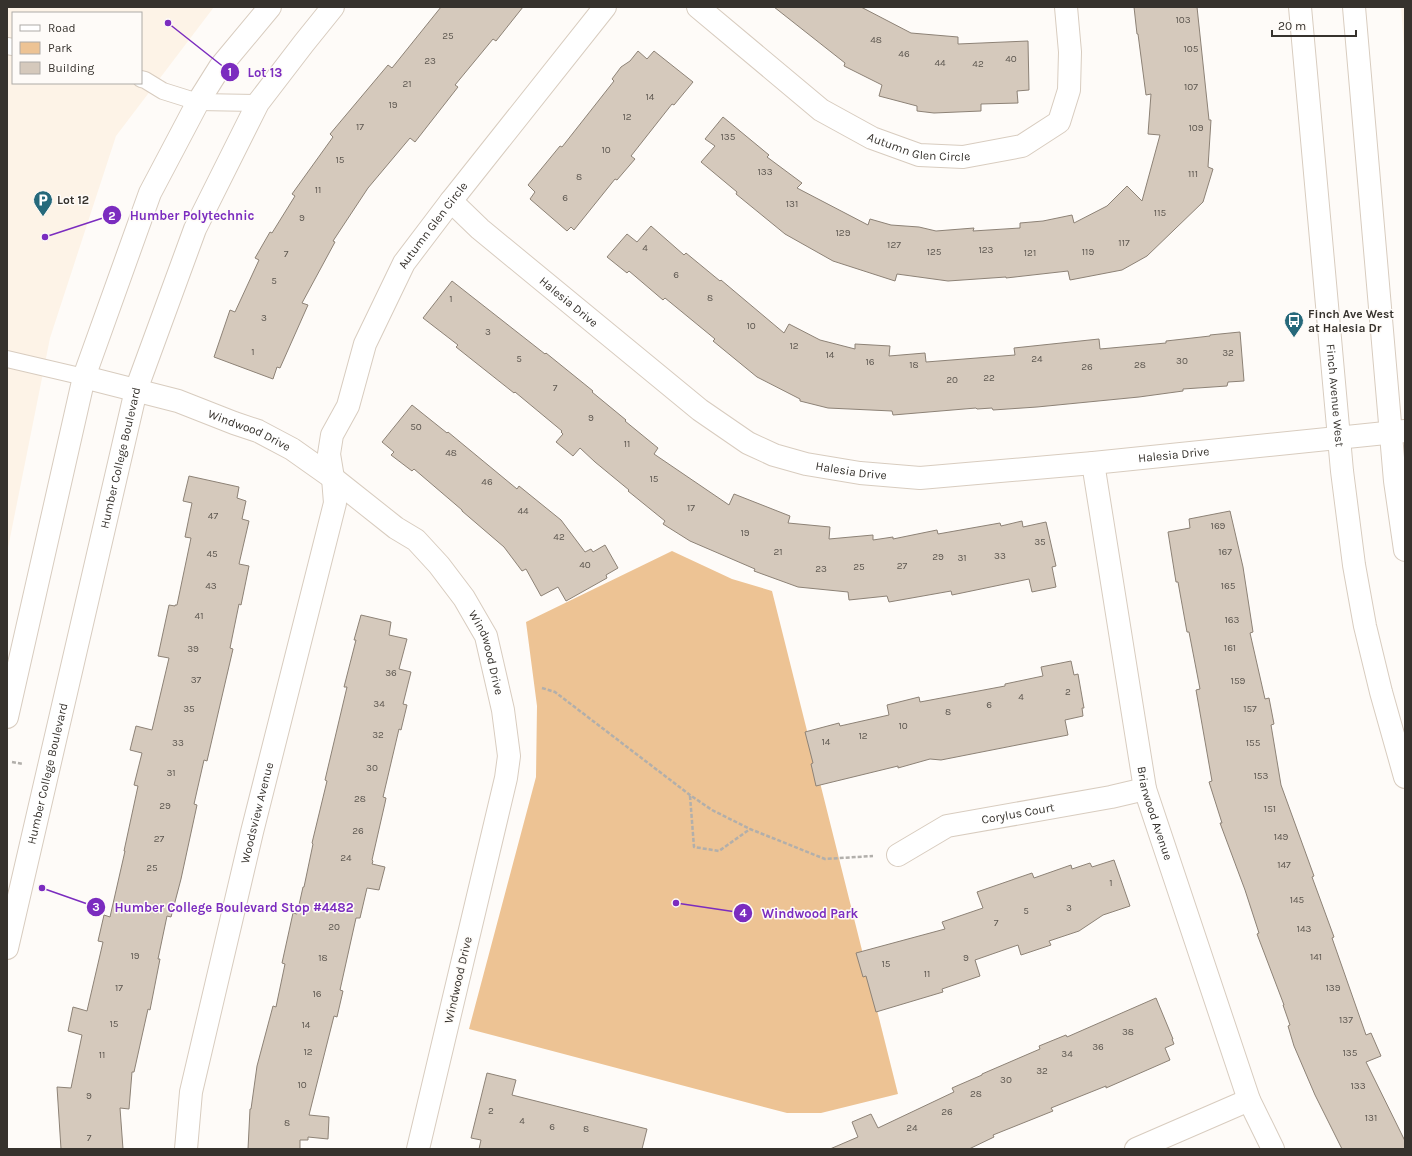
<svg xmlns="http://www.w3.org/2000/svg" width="1412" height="1156" viewBox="0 0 1412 1156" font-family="Karla,sans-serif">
	<rect width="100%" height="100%" fill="#fefbf8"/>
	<path fill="#fdf3e7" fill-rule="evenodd" d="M7 7H214L116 136 50 338 7 553ZM13 13H141V83H13Z
		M1401 7H1405V60Z"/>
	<path fill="#edc394" d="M672 551 732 579 772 591 898 1094 821 1113H787L469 1029 536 777 537 706 526 622Z"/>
	<path fill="#d5c9bc" stroke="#8d8276" d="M441 7H523L496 41 493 39 455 85 458 87 415 142 410 138 368 188 333 241 335 242 302 303 308 305 280 368 277 367 273 379 214 357 230 310 235 312 259 260 255 258 270 232 272 233 295 196 292 194 333 137 330 134 388 65 392 68Z
		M774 7H861L911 33 958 37V44L1028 41 1029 90 1017 91 1018 103 981 104V111L934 113 917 111V106L879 96 882 85 844 66 845 63Z
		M1134 7H1197L1209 120H1211L1208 167 1213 169 1203 202 1147 256 1122 270 1070 280 1068 271 1006 278V277L948 281 897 274 895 281 833 261 785 234 736 194 737 192 701 162 715 146 705 139 723 117 769 155 767 157 802 183 797 188 868 225 870 219 891 225 919 227 936 231 974 228 973 231 1020 228V223L1043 221 1072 215 1074 223 1107 206 1127 186 1142 201 1160 135 1148 134 1151 94 1146 95 1138 34H1137Z
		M638 51 647 59 654 51 693 82 674 105 672 104 631 156 635 159 617 180 615 179 574 230 571 227 567 231 530 199 535 192 528 185 560 146 562 147 614 81 612 79 621 67 630 61Z
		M651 226 684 255 686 253 720 281 721 280 784 333 789 324 820 340 855 349V344L890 346 889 356 925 353 926 362 1015 355 1014 348 1099 339 1100 349 1166 343V341L1210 336V335L1240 332 1244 381 1228 382 1227 386 1183 389V391L1139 397 1037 407 993 410 992 408 977 409 976 408 893 415 892 411 828 408 800 401V399L757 377 713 341 715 339 665 298 663 300 629 271 627 273 607 257 627 234 637 242Z
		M452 281 545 354 546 353 593 391 592 392 626 420 625 421 658 448 654 454 729 505 734 494 790 516 788 523 830 527 829 539 873 535V540L893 537V539L937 530 938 534 1000 523 1001 526 1022 521 1023 527 1046 522 1056 566 1052 567 1056 587 1032 592 1029 579 952 595 951 591 889 602 887 596 849 600 848 592 798 587 754 571 755 569 690 541 663 524 665 521 628 491 629 490 595 462 580 448 573 456 556 442 563 434 561 432 562 431 515 392 514 393 456 347 458 345 423 318Z
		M412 405 447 433 448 432 517 489 519 486 561 520 585 552 591 549 593 552 605 545 618 568 606 575 607 578 566 601 558 587 541 596 526 569 522 571 504 547 462 511V510L414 469 412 471 391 455 394 452 382 442Z
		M189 476 239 487 237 498 246 501 242 519 249 521 239 564 249 566 241 605 239 604 230 648 233 649 207 761 204 760 194 804 197 805 181 879 171 917 167 916 158 959H160L150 1010 148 1009 134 1072H132L129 1109 120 1108 123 1149H61L57 1087 71 1088 82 1035 68 1031 73 1007 87 1011 103 942 98 941 104 915 110 917 125 851H124L138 786 134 785 142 753 130 750 136 726 152 730 169 658 158 656 169 605 175 606V605H177L191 538 185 537 192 503 183 501Z
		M1230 511 1243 567 1253 632 1250 633 1265 699 1269 698 1274 724 1271 725 1281 785 1314 876 1312 877 1334 937 1332 938 1366 1035 1371 1033 1381 1056 1366 1062 1405 1141V1149H1342L1315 1095 1294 1046 1288 1026 1290 1025 1283 1005H1284L1257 934 1259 933 1245 890 1220 823H1222L1209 782 1212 781 1196 690 1200 689 1189 632H1187L1178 582H1176L1168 532 1190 528 1189 519Z
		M361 615 391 622 389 635 407 639 399 669 411 672 403 704 407 705 401 730 399 729 383 797 386 798 385 803 372 860 373 861 372 864 385 867 379 890 367 888 360 918H356L340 990 343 991 337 1017 334 1016 309 1115 329 1117 328 1139 308 1137V1140H300V1149H248L250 1109H251L257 1066 273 1006 276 1007 285 964 282 963 293 913 297 914 303 887H304L313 844 312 843 327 781 325 780 347 687H344L356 640H354Z
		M1071 661 1074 675 1078 674 1084 708H1082L1083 716 1065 720 1068 735 941 760 930 759 898 768V766L816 786 811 764 813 763 805 732 839 723 840 726 889 715 887 705 919 697 920 702 1005 686V684L1043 676 1041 667Z
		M1114 860 1130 906 1103 915 1079 931 1049 941 1051 945 1021 955 1018 945 975 960 980 976 942 989 943 992 876 1012 866 976 863 977 856 953 945 929 942 922 983 908 977 892 1032 873 1034 878 1071 865 1072 869 1090 863 1092 867Z
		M1156 998 1173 1039H1172L1174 1044 1165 1048 1170 1060 1106 1088V1086L1051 1108 1053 1111 993 1135 994 1137 969 1149H830L858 1137 852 1122 871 1114 878 1128 954 1092 952 1088 982 1075V1074L1040 1049 1039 1046 1066 1035 1067 1037Z
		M487 1073 516 1080 512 1095 647 1129 642 1149H479L481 1140 471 1138Z"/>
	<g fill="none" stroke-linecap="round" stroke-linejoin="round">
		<g stroke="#d8ccbf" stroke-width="18">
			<path id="service" d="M7 46 13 47
				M141 79 145 80 163 91 198 102 258 103
				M7 359 84 377"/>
		</g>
		<g stroke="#d8ccbf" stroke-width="24">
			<g id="minor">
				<path id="s1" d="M698 7 821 110 872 138 919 155 963 157 1022 146 1059 122 1069 90 1070 52 1066 7"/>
				<path id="s2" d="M451 201 480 229 700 410 748 443 774 455 806 464 860 473 920 478 1093 463 1405 431"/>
				<path id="s3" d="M84 377 178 401 234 423 258 431 292 449 333 478 396 528 416 540 439 565 464 598 486 636 503 710 509 756 506 778 418 1149"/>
				<path id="s4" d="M1093 463 1145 789 1249 1100 1273 1149"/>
				<path id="s5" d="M898 855 947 826 1111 797 1145 789"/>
				<path id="s6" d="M186 1149 191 1092 252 832 335 503 333 478 329 454 332 435 348 406 365 344 404 263 451 201 605 7"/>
				<path d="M1136 1149 1249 1100"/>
			</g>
		</g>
		<g stroke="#d8ccbf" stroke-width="24">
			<g id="tertiary">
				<path d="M7 717 84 377 150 193 198 102 220 67 270 7"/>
				<path id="s7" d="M7 948 136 390 195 229 258 103 304 43 333 7"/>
			</g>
		</g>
		<g stroke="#d8ccbf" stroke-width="24">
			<g id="secondary">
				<path id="s8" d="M1300 7 1342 471 1354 565 1365 626 1381 692 1405 777"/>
				<path d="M1354 7 1395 481 1405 550"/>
			</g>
		</g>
		<path stroke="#b2afab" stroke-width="2.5" stroke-dasharray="4 2" stroke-linecap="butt" d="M542 688 555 692 690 795 712 810 750 829 825 859 873 856
			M12 762 23 764
			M690 796 694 847 719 851 750 829"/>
		<use href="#service" stroke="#fff" stroke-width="16"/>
		<use href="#minor" stroke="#fff" stroke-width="22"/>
		<use href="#tertiary" stroke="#fff" stroke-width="22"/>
		<use href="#secondary" stroke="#fff" stroke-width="22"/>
	</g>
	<defs>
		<g id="parking-pin" transform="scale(1)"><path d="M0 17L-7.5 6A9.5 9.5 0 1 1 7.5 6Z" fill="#26697b" stroke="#fefbf8"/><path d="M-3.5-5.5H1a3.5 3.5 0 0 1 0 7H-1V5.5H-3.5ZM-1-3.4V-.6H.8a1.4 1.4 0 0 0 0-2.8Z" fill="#fff"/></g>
		<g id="bus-pin" transform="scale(1)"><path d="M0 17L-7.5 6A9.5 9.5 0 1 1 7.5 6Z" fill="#26697b" stroke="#fefbf8"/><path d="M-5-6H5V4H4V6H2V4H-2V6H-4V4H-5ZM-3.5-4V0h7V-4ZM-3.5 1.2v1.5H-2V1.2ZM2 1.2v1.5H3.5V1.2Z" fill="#fff"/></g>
	</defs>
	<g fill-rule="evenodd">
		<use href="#parking-pin" x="43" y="200"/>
		<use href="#bus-pin" x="1294" y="321"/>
	</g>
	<g text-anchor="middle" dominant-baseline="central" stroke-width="3" stroke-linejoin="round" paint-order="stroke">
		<g font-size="10" fill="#5e5851">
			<text x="1183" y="20">103</text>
			<text x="448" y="36">25</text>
			<text x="876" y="40">48</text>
			<text x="1191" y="49">105</text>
			<text x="904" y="54">46</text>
			<text x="1011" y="59">40</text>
			<text x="430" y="61">23</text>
			<text x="940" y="63">44</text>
			<text x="978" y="64">42</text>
			<text x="407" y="84">21</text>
			<text x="1191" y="87">107</text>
			<text x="650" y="97">14</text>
			<text x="393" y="105">19</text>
			<text x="627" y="117">12</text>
			<text x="360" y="127">17</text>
			<text x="1196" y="128">109</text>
			<text x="728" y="137">135</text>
			<text x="606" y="150">10</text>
			<text x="340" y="160">15</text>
			<text x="765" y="172">133</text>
			<text x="1193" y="174">111</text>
			<text x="579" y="177">8</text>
			<text x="318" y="190">11</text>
			<text x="565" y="198">6</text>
			<text x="792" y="204">131</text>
			<text x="1160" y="213">115</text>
			<text x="302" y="218">9</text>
			<text x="843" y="233">129</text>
			<text x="1124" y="243">117</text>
			<text x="894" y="245">127</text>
			<text x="645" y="248">4</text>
			<text x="986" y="250">123</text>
			<text x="934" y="252">125</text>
			<text x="1088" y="252">119</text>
			<text x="1030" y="253">121</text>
			<text x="286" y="254">7</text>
			<text x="676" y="275">6</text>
			<text x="274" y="281">5</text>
			<text x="710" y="298">8</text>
			<text x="451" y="299">1</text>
			<text x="264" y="318">3</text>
			<text x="751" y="326">10</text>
			<text x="488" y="332">3</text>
			<text x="794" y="346">12</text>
			<text x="253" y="352">1</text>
			<text x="1228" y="353">32</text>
			<text x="830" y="355">14</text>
			<text x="519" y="359">5</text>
			<text x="1037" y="359">24</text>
			<text x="1182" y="361">30</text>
			<text x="870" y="362">16</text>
			<text x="914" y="365">18</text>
			<text x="1140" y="365">28</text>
			<text x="1087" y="367">26</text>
			<text x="989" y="378">22</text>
			<text x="952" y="380">20</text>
			<text x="555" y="388">7</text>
			<text x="591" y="418">9</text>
			<text x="416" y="427">50</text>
			<text x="627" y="444">11</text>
			<text x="451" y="453">48</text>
			<text x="654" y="479">15</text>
			<text x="487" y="482">46</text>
			<text x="691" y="508">17</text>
			<text x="523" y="511">44</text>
			<text x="213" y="516">47</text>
			<text x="1218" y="526">169</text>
			<text x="745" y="533">19</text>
			<text x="559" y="537">42</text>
			<text x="1040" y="542">35</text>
			<text x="778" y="552">21</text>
			<text x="1225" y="552">167</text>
			<text x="212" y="554">45</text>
			<text x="1000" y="556">33</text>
			<text x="938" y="557">29</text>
			<text x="962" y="558">31</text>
			<text x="585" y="565">40</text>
			<text x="902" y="566">27</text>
			<text x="859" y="567">25</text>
			<text x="821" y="569">23</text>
			<text x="211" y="586">43</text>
			<text x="1228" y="586">165</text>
			<text x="199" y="616">41</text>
			<text x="1232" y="620">163</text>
			<text x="1230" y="648">161</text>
			<text x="193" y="649">39</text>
			<text x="391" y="673">36</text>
			<text x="196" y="680">37</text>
			<text x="1238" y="681">159</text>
			<text x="1068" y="692">2</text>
			<text x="1021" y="697">4</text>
			<text x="379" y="704">34</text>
			<text x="989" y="705">6</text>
			<text x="189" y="709">35</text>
			<text x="1250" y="709">157</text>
			<text x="948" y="712">8</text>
			<text x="903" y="726">10</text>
			<text x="378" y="735">32</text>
			<text x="863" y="736">12</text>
			<text x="826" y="742">14</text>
			<text x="178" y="743">33</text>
			<text x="1253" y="743">155</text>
			<text x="372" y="768">30</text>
			<text x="171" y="773">31</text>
			<text x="1261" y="776">153</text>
			<text x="360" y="799">28</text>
			<text x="165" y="806">29</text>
			<text x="1270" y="809">151</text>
			<text x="358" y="831">26</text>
			<text x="1281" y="837">149</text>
			<text x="159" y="839">27</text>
			<text x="346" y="858">24</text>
			<text x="1284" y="865">147</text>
			<text x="152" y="868">25</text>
			<text x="1111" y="883">1</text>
			<text x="1297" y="900">145</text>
			<text x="1069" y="908">3</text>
			<text x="1026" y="911">5</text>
			<text x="996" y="923">7</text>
			<text x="334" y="927">20</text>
			<text x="1304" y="929">143</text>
			<text x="135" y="956">19</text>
			<text x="1316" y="957">141</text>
			<text x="323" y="958">18</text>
			<text x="966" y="958">9</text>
			<text x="886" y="964">15</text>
			<text x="927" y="974">11</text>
			<text x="119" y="988">17</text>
			<text x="1333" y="988">139</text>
			<text x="317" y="994">16</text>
			<text x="1346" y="1020">137</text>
			<text x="114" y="1024">15</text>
			<text x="306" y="1025">14</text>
			<text x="1128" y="1032">38</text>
			<text x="1098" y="1047">36</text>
			<text x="308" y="1052">12</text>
			<text x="1350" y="1053">135</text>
			<text x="1067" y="1054">34</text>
			<text x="102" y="1055">11</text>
			<text x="1042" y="1071">32</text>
			<text x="1006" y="1080">30</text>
			<text x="302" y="1085">10</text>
			<text x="1358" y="1086">133</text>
			<text x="976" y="1094">28</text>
			<text x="89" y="1096">9</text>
			<text x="491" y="1111">2</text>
			<text x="947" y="1112">26</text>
			<text x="1371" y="1118">131</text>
			<text x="522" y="1121">4</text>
			<text x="287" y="1123">8</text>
			<text x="552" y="1127">6</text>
			<text x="912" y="1128">24</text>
			<text x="586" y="1129">8</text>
			<text x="89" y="1138">7</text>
		</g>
		<g font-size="12" fill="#36322d" stroke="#fefbf8">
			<text stroke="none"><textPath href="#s1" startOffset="267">Autumn Glen Circle</textPath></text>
			<text stroke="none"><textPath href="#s6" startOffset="967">Autumn Glen Circle</textPath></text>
			<text stroke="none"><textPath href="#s2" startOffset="155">Halesia Drive</textPath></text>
			<text stroke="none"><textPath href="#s8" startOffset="390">Finch Avenue West</textPath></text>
			<text stroke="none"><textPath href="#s3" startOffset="174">Windwood Drive</textPath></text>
			<text stroke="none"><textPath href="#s2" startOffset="815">Halesia Drive</textPath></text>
			<text stroke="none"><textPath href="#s7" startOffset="503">Humber College Boulevard</textPath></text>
			<text stroke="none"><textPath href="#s2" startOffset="491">Halesia Drive</textPath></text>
			<text stroke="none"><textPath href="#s3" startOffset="510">Windwood Drive</textPath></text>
			<text stroke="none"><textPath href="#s7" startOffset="179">Humber College Boulevard</textPath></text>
			<text stroke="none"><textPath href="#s6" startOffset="344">Woodsview Avenue</textPath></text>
			<text stroke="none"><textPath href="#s5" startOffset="129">Corylus Court</textPath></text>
			<text stroke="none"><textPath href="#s4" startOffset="356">Briarwood Avenue</textPath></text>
			<text transform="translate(458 980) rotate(-77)">Windwood Drive</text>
		</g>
		<g font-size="12" font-weight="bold" fill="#36322d" stroke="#fefbf8" text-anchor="start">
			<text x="57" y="200">Lot 12</text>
			<text x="1308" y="314">Finch Ave West<tspan x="1308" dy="14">at Halesia Dr</tspan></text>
		</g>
	</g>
	<path fill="none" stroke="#7b2cbf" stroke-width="1.5" d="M168 23L230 72M45 237L112 215M42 888L96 907M676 903L743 913"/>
	<g fill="#7b2cbf" stroke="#fefbf8" stroke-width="1.5">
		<circle cx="168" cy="23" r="4"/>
		<circle cx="45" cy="237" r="4"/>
		<circle cx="42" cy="888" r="4"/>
		<circle cx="676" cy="903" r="4"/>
		<circle cx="230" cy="72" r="10"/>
		<circle cx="112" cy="215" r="10"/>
		<circle cx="96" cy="907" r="10"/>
		<circle cx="743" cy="913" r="10"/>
	</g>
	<g font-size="12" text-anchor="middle" font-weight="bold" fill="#fff">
		<text x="230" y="76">1</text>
		<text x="112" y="220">2</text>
		<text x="96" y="911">3</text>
		<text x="743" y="917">4</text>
	</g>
	<g font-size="13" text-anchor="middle" font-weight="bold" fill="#7b2cbf" stroke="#fefbf8" stroke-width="3" stroke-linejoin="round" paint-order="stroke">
		<text x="265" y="77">Lot 13</text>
		<text x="192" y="220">Humber Polytechnic</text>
		<text x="234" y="912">Humber College Boulevard Stop #4482</text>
		<text x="810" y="918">Windwood Park</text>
	</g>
	<rect width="1412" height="1156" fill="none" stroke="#36322d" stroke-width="16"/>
	<rect x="12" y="12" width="130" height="72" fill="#fefbf8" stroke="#aeaba7"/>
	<rect x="20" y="25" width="20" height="6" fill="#ffffff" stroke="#aeaba7"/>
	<text x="48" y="32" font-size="12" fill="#36322d">Road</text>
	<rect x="20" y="42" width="20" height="12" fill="#edc394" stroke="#aeaba7"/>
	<text x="48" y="52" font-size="12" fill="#36322d">Park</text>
	<rect x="20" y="62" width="20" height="12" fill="#d5c9bc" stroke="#aeaba7"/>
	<text x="48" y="72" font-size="12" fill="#36322d">Building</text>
	<path d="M1272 30v6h84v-6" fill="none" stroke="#36322d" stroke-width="2"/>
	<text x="1278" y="30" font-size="12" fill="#36322d" stroke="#fefbf8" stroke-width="3" paint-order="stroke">20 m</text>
</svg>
